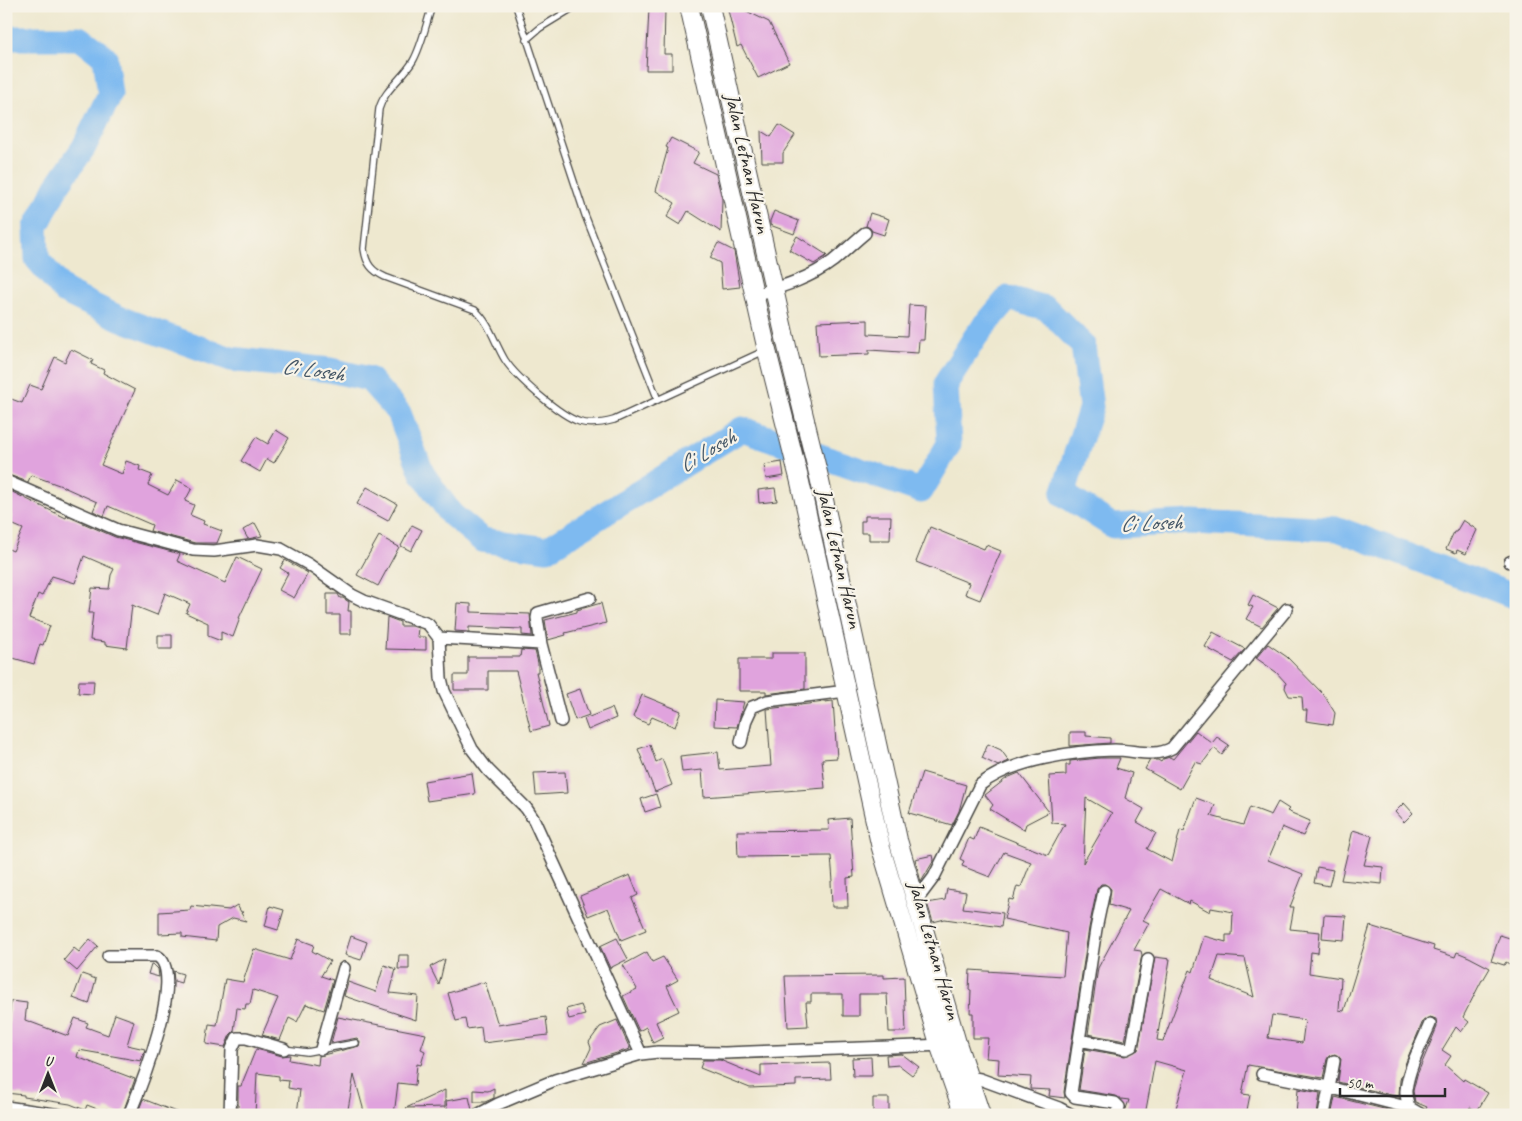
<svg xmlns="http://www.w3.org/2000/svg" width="1522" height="1121" viewBox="0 0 1522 1121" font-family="Caveat,sans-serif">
	<rect width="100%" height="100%" fill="#f7f3e8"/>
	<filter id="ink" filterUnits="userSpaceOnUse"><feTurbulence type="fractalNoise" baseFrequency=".02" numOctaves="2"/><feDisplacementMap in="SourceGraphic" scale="10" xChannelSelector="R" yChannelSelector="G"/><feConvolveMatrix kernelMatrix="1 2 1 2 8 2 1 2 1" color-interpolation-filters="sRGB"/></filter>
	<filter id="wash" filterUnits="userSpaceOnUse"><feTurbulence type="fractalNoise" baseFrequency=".0096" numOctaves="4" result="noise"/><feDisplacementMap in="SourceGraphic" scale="20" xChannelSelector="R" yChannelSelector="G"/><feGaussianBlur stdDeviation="1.12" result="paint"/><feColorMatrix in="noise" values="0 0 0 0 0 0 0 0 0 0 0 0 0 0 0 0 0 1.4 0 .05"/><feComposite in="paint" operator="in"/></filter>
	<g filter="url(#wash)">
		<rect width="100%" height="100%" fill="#eee8cf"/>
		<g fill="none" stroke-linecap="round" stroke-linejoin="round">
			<path stroke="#7ebaf0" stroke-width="25" d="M6 38H80L105 57 110 94 84 147 57 186 36 227 37 259 65 292 119 318 169 337 231 359 330 370 369 379 399 413 422 473 451 514 482 540 547 549 742 429 921 491 949 444 946 383 976 336 1008 298 1046 308 1083 345 1091 407 1063 494 1113 526 1193 522 1338 529 1516 597"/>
		</g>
		<g id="blocks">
			<path fill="#e0a3dd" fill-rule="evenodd" d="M727 6H736L769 22 789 63 758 78 741 45 737 47Z
				M649 8 665 9 664 54H672V70H646Z
				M779 125 795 135 783 153V162H762L761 131 771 137Z
				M671 138 699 152 693 163 716 174 722 199 721 232 688 211 680 225 667 217 675 203 656 191 668 148 666 147Z
				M774 211 799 221 794 234 770 225V221Z
				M870 213 889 219 884 235 872 231 870 228 866 226Z
				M797 236 827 255 825 257 814 264 789 250Z
				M718 243 734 251 740 287 722 289 720 263 710 258Z
				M909 305 926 306 924 340H919L918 353 869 350V354L819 356 817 322 868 320V334L907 336Z
				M71 349 93 360 91 364 104 370 103 373 135 390 101 465 122 474 126 461 140 466 139 470 152 475 148 485 168 495 177 480 192 488 185 501 194 505 190 515 204 521 203 524 222 531 217 543H195L150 531 152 525 108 506 104 516 93 511 97 502 59 485 31 475 28 482 6 474V397L22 403 30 385 41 389 55 357 65 362Z
				M276 430 289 438 274 463 267 459 260 472 241 461 256 437 268 444Z
				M782 462 784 476 766 479 764 465Z
				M367 487 397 504 388 521 357 504Z
				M775 488 777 501 759 503 758 490Z
				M6 489 66 518 67 516 115 537 180 554 177 561 225 583 237 557 262 569 239 618H240L233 637 221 632V641L208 636V623L186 613 190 604 165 593 157 615 132 605 127 648 105 645V642L90 640 93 613H89L92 588 109 589 111 575 114 569 84 556 75 583 52 576 42 596 38 594 29 618 50 626 43 645 40 644 34 664 6 656V548L13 551 23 529 9 523 12 516 6 513Z
				M865 516H891L890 540H869V533H861V521H865Z
				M1463 520 1477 530 1466 554 1457 550 1456 553 1446 549 1454 532H1456Z
				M255 523 262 536 248 539 243 530Z
				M412 525 422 530 411 551 401 546Z
				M930 527 984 549 986 545 1001 551 980 600 965 594 969 583 916 562Z
				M379 536 399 547 378 586 357 575Z
				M285 560 308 573 294 598 279 590 288 573 280 568Z
				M327 594H338L340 598H343L349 602 348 611H351V634H340V615H327Z
				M1253 595 1278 608 1262 627 1246 619 1253 607 1248 605Z
				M457 603 471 604V612L530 614 532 636 522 635V629L469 627V632L455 631Z
				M601 603 606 623 565 633 566 635 548 640 545 620 577 612V610Z
				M387 617 400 622V626H412L418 628 417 637H426V650L385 649Z
				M1213 632 1245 649 1233 662 1205 647Z
				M158 635H172V649H158Z
				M1268 644 1287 657 1324 695 1335 713 1333 725 1306 721 1307 710H1303L1302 697 1289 696 1285 688 1286 683 1276 672 1256 658Z
				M521 650 535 651 538 663V672H536L549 726 531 731 516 671H488V690H454V675H468V657H520Z
				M772 653H805V689L766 694V691H739V659H772Z
				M79 681H94L93 694 78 693Z
				M580 689 589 715 575 720 566 694Z
				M642 695 681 711 675 727 652 717 648 724 633 717Z
				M715 700 744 702 737 727 714 726Z
				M833 701 837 758 822 759 825 788 704 797 702 770 682 772 680 756 718 752 720 770 771 766 767 709Z
				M612 708 616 718 588 730 584 719Z
				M1196 731 1212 743 1217 737 1229 745 1222 755 1214 748 1202 764 1195 762 1180 789 1145 769 1150 760H1158L1161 762 1163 759 1170 757 1173 759Z
				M1070 732H1086V736L1110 738V743L1070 746Z
				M988 744 1001 750 1009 761 998 766 982 758Z
				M650 745 656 762 662 759 672 785 655 792 638 749Z
				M1100 758H1120L1116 768 1132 773 1125 798 1144 809 1137 822 1156 833 1147 849 1172 862 1180 830 1184 831 1196 798 1215 805 1211 816 1243 825 1250 807 1271 815 1278 802 1289 809 1287 811 1310 821 1303 836 1282 827 1268 860 1303 874 1290 907H1294L1290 929 1320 932 1318 953 1311 952 1309 973 1341 978 1339 1010 1344 1011 1370 926 1434 946 1433 950 1455 957 1457 952 1469 957 1490 968 1483 980H1482L1463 1017 1469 1022 1461 1032 1456 1027 1442 1050 1451 1056 1445 1065 1463 1081 1464 1079 1488 1093 1477 1111 1470 1107 1467 1115H1429L1426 1109 1427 1107 1415 1102 1413 1091 1417 1075 1437 1027 1436 1019 1430 1017 1423 1021 1406 1062 1400 1080 1399 1097 1338 1082 1341 1059 1335 1054 1329 1056 1327 1059 1323 1078 1248 1065 1242 1094 1250 1095 1246 1115H1174L1187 1070 1155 1061 1145 1115H1124L1129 1100 1121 1099 1116 1096 1079 1090 1085 1049 1125 1056 1138 1050 1155 957 1170 959 1157 1040 1163 1041 1190 970 1193 972 1204 936 1226 942V935H1232L1233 912 1211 908 1210 912 1190 901 1189 904 1161 889 1143 920 1149 923 1134 950 1141 951 1142 955 1125 1041 1088 1034 1098 968 1129 911 1109 905 1111 889 1105 884H1101L1097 889 1089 928 1064 1092 1065 1098 1049 1096 1050 1090 1030 1089 1031 1077 998 1075 999 1059 986 1058 988 1038H973V1013H970L971 990H969L970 970 1063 976 1067 933 1004 919 1009 899 1013 900 1017 886 1021 887 1031 862 1004 852 990 877 962 866 964 861 960 859 969 838 974 840 979 827 1048 855 1065 824 1052 823 1049 776 1066 775V765H1070V761ZM1086 798 1112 813 1083 863ZM1219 956 1245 958 1254 997 1211 980ZM1272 1015 1305 1020 1302 1043 1268 1038Z
				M565 772 567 793 536 795 534 773Z
				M922 772 966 785 959 811 952 825 909 813Z
				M472 773 475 794 427 801 424 781Z
				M1019 773 1049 812 1026 824 1024 830 990 809 993 805 985 795 1007 778Z
				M656 794 660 807 645 812 641 799Z
				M1404 803 1413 813 1404 822 1395 812Z
				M850 818 854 877 847 878 848 907H832L831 881H833L831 856 738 857 737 831 829 830 828 820Z
				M1353 830 1372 836 1364 865 1383 867 1382 884 1341 880Z
				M933 855 934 860 921 882 915 859Z
				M1317 867 1333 870 1329 886 1314 883Z
				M630 875 638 895 632 898 646 930 621 940 608 908 588 916 580 896Z
				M947 889 966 892 963 908 1003 913 1001 927 945 919 933 922 927 903 945 900Z
				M237 905 241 912H243L241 913 246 921 233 918 217 927 216 941 182 937V933L159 934V912L190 910 191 906 229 910Z
				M270 906 284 910 278 930 265 926Z
				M1324 915 1346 916 1344 940 1322 938Z
				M1500 935 1516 940V968L1506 962 1504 965 1491 961Z
				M351 936 367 942 361 960 345 955Z
				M617 938 628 959 610 968 600 946Z
				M90 939 98 946 77 971 64 960 74 948 79 952Z
				M298 939 314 945 312 951 330 961 321 976 333 980 324 1010 306 1004 297 1022 289 1018 280 1040 262 1035 278 998 253 990 250 1004H246L245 1009 237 1008 234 1031 230 1035 225 1047 206 1044 209 1024 217 1025 225 979 243 982 254 949 290 960Z
				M647 952 652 962 663 957 678 980 667 986 679 1011 656 1022 663 1038 653 1043 646 1027 639 1031 623 996 637 989 623 965Z
				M399 955H409V969H398Z
				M445 959 439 985 430 967Z
				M151 964 154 965 158 969 159 977 148 974Z
				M384 965 396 969 390 993 418 996 416 1020 344 996 348 982 376 992Z
				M173 971 183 974 181 983 174 981Z
				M82 974 96 979 89 1004 73 998Z
				M884 975V978L904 977 906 1032H889L887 994H859V1016H843V994H811V1002H806L808 1026 788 1027 785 976Z
				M485 982 498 1025 546 1017 548 1035 483 1043 481 1027 467 1029 465 1019 456 1021 448 993Z
				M11 1001 27 1003 25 1020 68 1036 75 1018 88 1023 86 1027 108 1035 115 1014 134 1021 127 1045 145 1049 141 1061 79 1050 77 1057 135 1079 122 1115 106 1109 105 1112 87 1105 85 1110 70 1104 24 1097V1095L6 1093V1049Z
				M581 1005 585 1015 569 1019 566 1009Z
				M338 1017 426 1034 421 1049 425 1051 421 1065 417 1064 415 1085 398 1083 394 1115H365L354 1075 347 1115 297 1114 300 1090 288 1088 289 1081 279 1080V1076L257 1073 255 1115H238V1086H241L256 1049 282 1056 290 1055 289 1060 318 1065 319 1056 359 1046 360 1042 357 1038 331 1043Z
				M617 1020 630 1049 584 1063 591 1048 589 1042 600 1027Z
				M902 1054 919 1067 912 1075 899 1065 887 1066 886 1055Z
				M871 1057 872 1076H853L852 1058Z
				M703 1060H720L761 1077V1065L830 1063 831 1079 796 1080V1086L750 1088 700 1068Z
				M494 1088V1098L485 1102H474V1090L488 1091Z
				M1298 1089 1320 1093 1317 1115H1296Z
				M445 1090V1107L406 1108Z
				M469 1097 472 1110 470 1112 448 1115 446 1101Z
				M1335 1097 1392 1111 1391 1115H1353L1332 1112Z
				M873 1098H889V1112H873Z
				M143 1099 181 1114V1115H137Z"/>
		</g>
	</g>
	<g filter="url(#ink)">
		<use href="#blocks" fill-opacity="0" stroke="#484744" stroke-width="1"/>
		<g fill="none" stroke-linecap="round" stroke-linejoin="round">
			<g stroke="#484744" stroke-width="8">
				<path id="lane" d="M432 6C426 24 422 45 413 61 403 78 384 90 379 109L364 249C366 264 372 271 385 277L475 310C490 323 495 344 505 360 516 377 560 416 580 422 591 425 603 423 614 420L764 351
					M516 6 585 215 658 400
					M526 40 540 28 576 6
					M284 1049 307 1052 356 1043"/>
			</g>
			<g stroke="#484744" stroke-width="14">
				<path id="street" d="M755 295C781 287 811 278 833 261 844 252 854 242 865 233
					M6 481 118 530 193 550 214 551 257 545 281 549 308 564 352 595 364 601 428 624 439 638 441 678 444 691 472 749 488 770 526 808 534 820 641 1054
					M1510 562 1516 560
					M439 638 541 644 561 721
					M541 644 537 618 538 613 590 598
					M741 742 746 720 752 707 767 701 846 691
					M1104 891 1096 929 1071 1093 1075 1097 1115 1103 1119 1107 1116 1115
					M916 901 934 877 980 785C1012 759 1076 751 1115 750 1134 750 1154 758 1172 748L1287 609
					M108 956H157C187 972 140 1089 129 1115
					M1079 1040 1126 1049 1132 1046 1148 959
					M321 1049 344 968
					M1262 1074 1328 1087 1410 1108 1422 1115
					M963 1076 980 1079 1059 1108 1072 1115
					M6 1107 60 1115
					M1409 1113C1410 1105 1405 1099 1406 1090 1409 1067 1421 1045 1430 1024
					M230 1115 232 1049 237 1038H246L284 1049
					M477 1115 498 1104 555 1080 641 1054 658 1052 725 1053 946 1045
					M1324 1115 1334 1061"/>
			</g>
			<g stroke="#484744" stroke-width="20">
				<path id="primary" d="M689 6 768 355 800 482 881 848 940 1047 964 1115
					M710 6 788 351 819 477 898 840 957 1043 981 1115"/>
			</g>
			<use href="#lane" stroke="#fff" stroke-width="5.5"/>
			<use href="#street" stroke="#fff" stroke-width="11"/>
			<use href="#primary" stroke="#fff" stroke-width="18"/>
		</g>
	</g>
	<g text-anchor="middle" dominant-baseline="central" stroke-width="4.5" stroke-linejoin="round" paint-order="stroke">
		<g font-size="21" fill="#2b2b2b" stroke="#f7f3e8">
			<text transform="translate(748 163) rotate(77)">Jalan Letnan Harun</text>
			<text transform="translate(840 558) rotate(77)">Jalan Letnan Harun</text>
			<text transform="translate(935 950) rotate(74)">Jalan Letnan Harun</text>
		</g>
		<g font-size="22" font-style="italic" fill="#445666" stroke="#f7f3e8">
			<text transform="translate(313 370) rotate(8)">Ci Loseh</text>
			<text transform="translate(707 451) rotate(-31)">Ci Loseh</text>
			<text transform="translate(1151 523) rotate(-2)">Ci Loseh</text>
		</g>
	</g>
	<rect width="1522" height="1121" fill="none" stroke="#f7f3e8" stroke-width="25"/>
	<g transform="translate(48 1074)" stroke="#f7f3e8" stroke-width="4" paint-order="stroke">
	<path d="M0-4L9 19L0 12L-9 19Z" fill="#2b2b2b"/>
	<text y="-8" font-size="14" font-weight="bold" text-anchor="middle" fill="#2b2b2b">U</text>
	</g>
	<path d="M1340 1088v8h105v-8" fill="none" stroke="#2b2b2b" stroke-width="2.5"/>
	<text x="1347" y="1088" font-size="15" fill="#2b2b2b" stroke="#f7f3e8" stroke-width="4" paint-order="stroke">50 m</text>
</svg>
